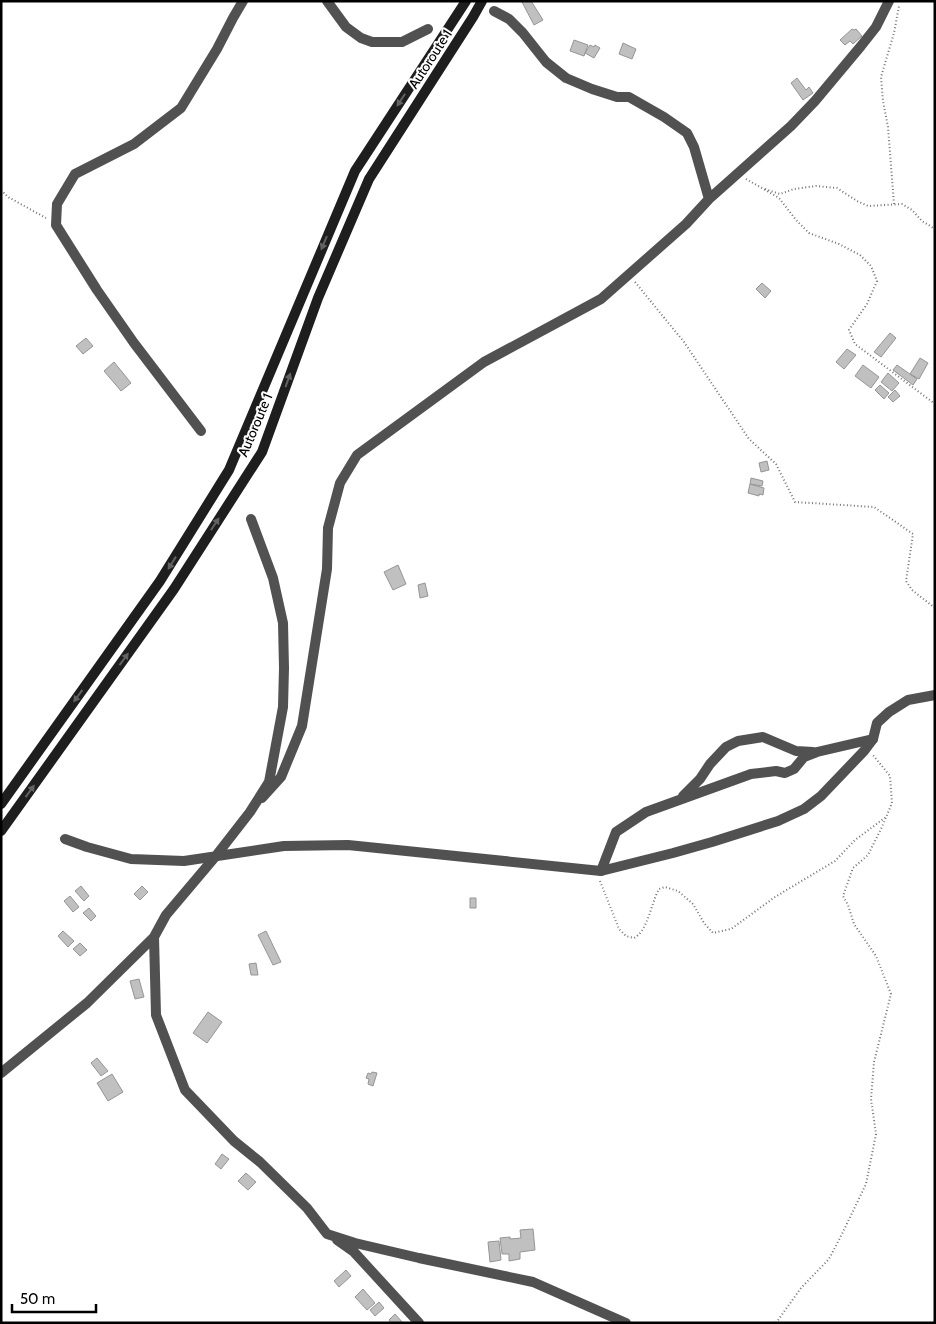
<svg xmlns="http://www.w3.org/2000/svg" width="936" height="1324" viewBox="0 0 936 1324" font-family="Cabin,sans-serif">
	<rect width="100%" height="100%" fill="#fff"/>
	<path fill="#c0c0c0" stroke="#959595" d="M523 1H531L543 20 534 25 522 2Z
		M852 29 854 30 856 29 862 36 853 44 850 41 845 45 840 40Z
		M574 40 588 45 584 56 570 51Z
		M623 43 636 49 632 59 619 54Z
		M590 45 594 47 595 45 600 48 594 58 585 53Z
		M797 78 806 90 809 87 813 93 803 100 791 83Z
		M762 283 771 291 765 298 756 289Z
		M890 333 896 338 881 357 874 352Z
		M86 338 93 346 83 354 76 346Z
		M847 349 856 355 844 369 836 362Z
		M920 358 928 363 919 379 910 374Z
		M114 362 131 383 121 391 104 371Z
		M863 365 879 377 871 388 855 376Z
		M897 365 917 379 913 385 893 370Z
		M888 373 899 383 892 391 881 382Z
		M880 385 889 393 884 399 875 390Z
		M895 390 900 396 893 402 888 397Z
		M767 461 769 470 761 472 759 463Z
		M751 478 763 481 762 486 750 484Z
		M750 484 764 488 763 495 759 494V496L748 493Z
		M398 565 406 584 393 590 384 572Z
		M425 583 428 596 420 598 418 585Z
		M81 886 89 896 84 901 75 891Z
		M142 886 148 892 140 900 134 894Z
		M70 896 79 907 73 912 64 901Z
		M470 898H476V908H470Z
		M89 908 96 916 91 921 83 913Z
		M63 931 74 941 68 947 58 936Z
		M266 931 281 962 273 965 258 935Z
		M80 943 87 950 80 956 73 949Z
		M256 963 258 975H251L249 964Z
		M139 979 144 997 135 999 130 981Z
		M208 1012 222 1022 207 1043 193 1033Z
		M97 1058 108 1071 101 1076 91 1063Z
		M372 1072 377 1073 373 1086 368 1084 369 1079 366 1078 368 1073 371 1074Z
		M112 1074 123 1092 108 1101 97 1083Z
		M222 1154 229 1159 221 1169 215 1164Z
		M246 1173 256 1182 248 1190 238 1181Z
		M533 1229 535 1250 520 1252V1259L509 1261V1254H502L500 1238 510 1237V1239L521 1238 520 1230Z
		M499 1241 501 1260 490 1262 488 1242Z
		M346 1270 351 1276 339 1287 334 1281Z
		M363 1289 375 1303 367 1310 355 1297Z
		M379 1302 384 1308 375 1316 370 1310Z
		M395 1314 403 1323H391L389 1320Z"/>
	<g fill="none" stroke-linecap="round" stroke-linejoin="round">
		<path stroke="#737373" stroke-width="2" stroke-dasharray="1 2.5" stroke-linecap="butt" d="M746 179 779 198 796 220 809 233 839 244 860 255 871 266 877 281 867 304 849 330 855 344 935 404
			M765 189 780 194 794 189 816 186 837 188 857 201 868 206 902 204 912 210 922 221 935 229
			M1 190 8 197 46 218
			M894 204 888 127 883 101 881 77 894 33 899 6
			M635 282 684 342 749 439 776 464 795 502 874 507 913 534 906 581 912 590 935 608
			M600 881 619 929 626 936 634 938C648 931 651 903 659 889L665 887 678 891 693 904 704 923 713 933 731 929 775 897 835 861 855 840 886 817
			M776 1323 801 1288 829 1259 842 1234 866 1184 876 1134 871 1099 874 1062 891 994 876 956 854 924 848 905 843 896 853 868 868 855 882 827 892 803 890 776 873 755"/>
		<path stroke="#515151" stroke-width="10" d="M327 1 346 27 361 38 372 42H402L428 29
			M494 11 509 19 523 33 546 62 566 78 592 89 617 97H629L664 117 687 133 694 147 709 199
			M683 796 700 779 710 764 726 747 738 741 763 737 796 751 813 752
			M262 798 281 777 302 726 327 569 328 528 340 483 357 455 484 362 601 299 686 224 709 199 791 126 815 101 861 46 876 27 889 1
			M215 857 166 915 154 937 156 1015 185 1090 234 1141 260 1162 307 1208 327 1234 355 1243 419 1258 533 1282 626 1323
			M601 871 616 832 646 812 751 774 776 771 785 773 794 769 804 757 817 752 873 739
			M1 1073 87 1003 154 937
			M337 1240 354 1252 419 1323"/>
		<path stroke="#515151" stroke-width="10" d="M201 431 134 343 97 290 56 225 57 204 75 174 134 144 181 108 217 49 233 18 243 1
			M65 839 87 847 131 859 184 861 284 846 348 845 601 871 673 853 712 842 778 821 804 809 821 796 864 751 873 739 877 723 889 712 908 700 935 695
			M215 857 250 812 269 782 283 707 284 668 283 623 273 578 251 519"/>
		<path stroke="#1e1e1e" stroke-width="10" d="M1 804 160 581 229 470 355 171 466 1
			M1 831 174 589 262 452 318 298 369 179 473 17 482 1"/>
	</g>
	<defs><path id="oneway-solid" d="M-6-.8H1V-3.2L6.5 0L1 3.2V.8H-6Z" transform="scale(1.25)"/></defs>
	<g fill="#626262">
		<use href="#oneway-solid" transform="translate(401 100) rotate(123)"/>
		<use href="#oneway-solid" transform="translate(324 243) rotate(113)"/>
		<use href="#oneway-solid" transform="translate(288 380) rotate(-70)"/>
		<use href="#oneway-solid" transform="translate(215 524) rotate(-57)"/>
		<use href="#oneway-solid" transform="translate(172 563) rotate(122)"/>
		<use href="#oneway-solid" transform="translate(124 659) rotate(-54)"/>
		<use href="#oneway-solid" transform="translate(78 696) rotate(126)"/>
		<use href="#oneway-solid" transform="translate(30 791) rotate(-54)"/>
	</g>
	<g text-anchor="middle" dominant-baseline="central" stroke-width="4" stroke-linejoin="round" paint-order="stroke">
		<g font-size="14" fill="#000" stroke="#fff">
			<text transform="translate(430 59) rotate(-57)">Autoroute 1</text>
			<text transform="translate(255 425) rotate(-67)">Autoroute 1</text>
		</g>
	</g>
	<rect width="936" height="1324" fill="none" stroke="#000000" stroke-width="5"/>
	<path d="M12 1304v8h84v-8" fill="none" stroke="#000000" stroke-width="2.5"/>
	<text x="20" y="1304" font-size="15" fill="#000000" stroke="#ffffff" stroke-width="4" paint-order="stroke">50 m</text>
</svg>
